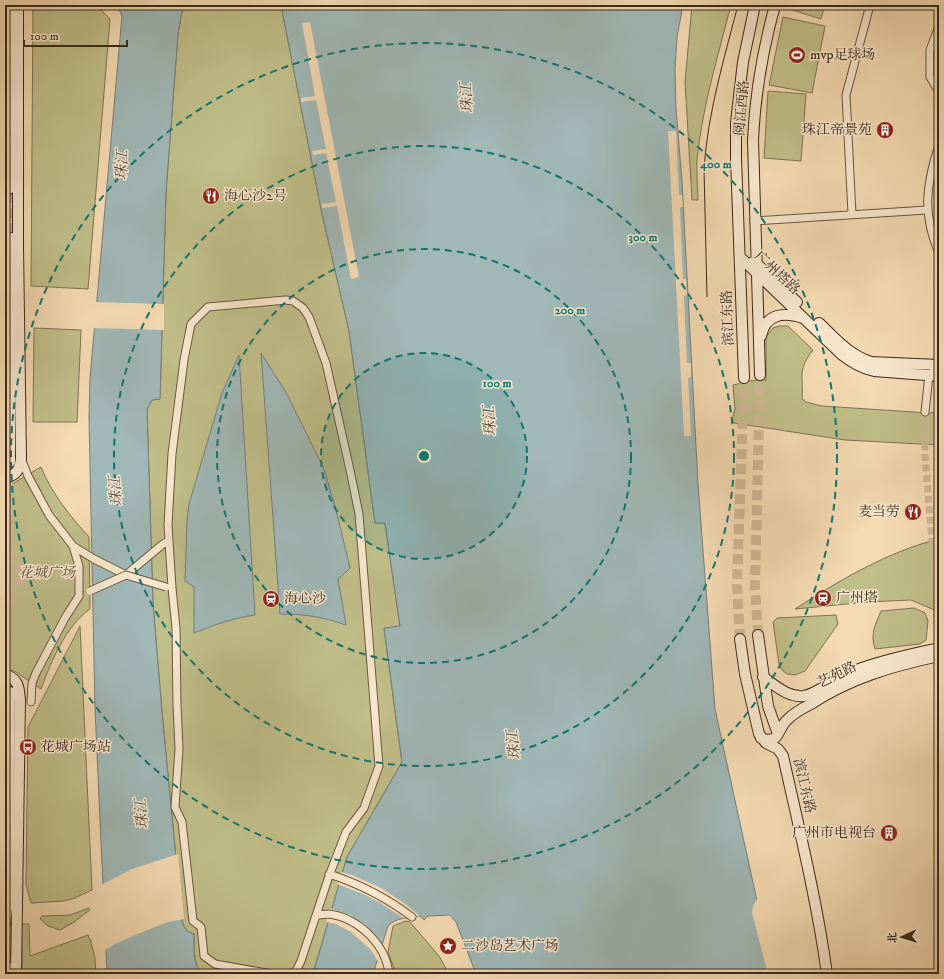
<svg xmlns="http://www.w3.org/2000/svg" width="944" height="979" viewBox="0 0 944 979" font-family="'IM FELL DW Pica','Noto Serif SC',serif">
	<rect width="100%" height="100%" fill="#f5dab2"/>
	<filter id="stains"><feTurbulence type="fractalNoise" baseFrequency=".005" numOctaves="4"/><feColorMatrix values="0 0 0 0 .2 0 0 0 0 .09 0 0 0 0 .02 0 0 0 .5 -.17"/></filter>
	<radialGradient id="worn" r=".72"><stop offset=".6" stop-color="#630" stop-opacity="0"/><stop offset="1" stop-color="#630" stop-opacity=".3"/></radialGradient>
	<path fill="#c0be89" stroke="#7d7453" d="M33 5H96L110 19 88 289 31 286Z
		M183 5H281L321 209 349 331 375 523H385L400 626 384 629 402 762 347 857 313 974H216C211 973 204 973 200 970 193 965 194 943 194 934 186 932 184 928 182 920L162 712 153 604 147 409 152 400 160 399 166 192 178 34Z
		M692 5H731C718 56 702 108 697 160 696 173 698 187 698 200H692L685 82Z
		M787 5H825L821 19 786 8Z
		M783 17 825 26 812 93 769 85Z
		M768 91 806 94 801 161 764 158Z
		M779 326H788L813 350C806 359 801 368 802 379 802 387 803 391 802 399L806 402 822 406 929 413 939 412V445L845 440 734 423 732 419 735 409 733 385 750 381 766 380V337L773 328Z
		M34 328 81 330 77 422H33Z
		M41 467C52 494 70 516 89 537L90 609C65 627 52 660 41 689L14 671 5 669V485L12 484Z
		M939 539V612L911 600 867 602 795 609C838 581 889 551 939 539Z
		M914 608 925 613 928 621 926 640 920 644 875 649C870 632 875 626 881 611Z
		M836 615 838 624 805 671 795 675 787 674 782 670 779 664 773 622 777 618Z
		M80 626 92 890 75 898 64 901 31 903 26 885 28 727Z
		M89 908 90 910 74 922 60 930 48 926 40 919 42 916 70 915Z
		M406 921 410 922 439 956 449 974H396L388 952 393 926Z
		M22 924H29L30 956 88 935 90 940H91V943L95 958 96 974H22Z"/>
	<path fill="#a0b8b7" stroke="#777f79" d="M117 5H183L178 34 166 192 160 399 152 400 147 409 153 604 162 712 182 921C184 928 186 932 194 934 194 943 193 965 200 970 204 973 211 973 216 974H107L95 709 89 418 90 378 122 16Z
		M281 5H683L677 37 675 69 676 109 682 181 698 484 715 709 773 974H476L456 922 450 915 428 916 424 920 420 916C408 918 397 917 388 926L373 974H313L347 857 402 762 384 628 400 626 385 523H375L349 331 321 209Z
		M261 353 287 394 324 469 337 514 350 568 338 579 346 625C324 617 304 614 280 614Z
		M239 355 255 615C233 618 214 625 194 633V587L185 581 187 520 189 504 222 393Z"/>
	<path fill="#f5dab2" d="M310 22 359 277 351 279 337 206 322 208V204L336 202 326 153 313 155 312 151 326 149 316 100 301 102V98L315 96 302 23Z
		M668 131H676L679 195H682L683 207 680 208 683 279H686L687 295 684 296 687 363H691V377L688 378 691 436H684Z
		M94 302 164 304V330L92 328Z
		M178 854 184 919 168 922 145 931 115 944 104 951 101 885 132 869Z
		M341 872 352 875 381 888 407 905 420 916 403 918 379 902 363 894 337 884Z
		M758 897 762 914 775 974H768L752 913 753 906Z
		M330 908 351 915 365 924 377 936 384 946 379 963 371 950 351 932 336 924 326 922Z"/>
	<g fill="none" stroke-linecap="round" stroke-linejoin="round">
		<path stroke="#d0b794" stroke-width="7" stroke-dasharray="7 3.5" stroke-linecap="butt" d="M925 412V456L938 616"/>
		<path stroke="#d0b794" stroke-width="10" stroke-dasharray="10 5" stroke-linecap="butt" d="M9 248V189
			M10 600C12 590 22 584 21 574 20 564 11 560 10 550
			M758 635 755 587 760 375
			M740 639 737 586 744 378
			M8 700V454
			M7 974V916"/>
		<g stroke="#695642" stroke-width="9">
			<path id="street" d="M939 26 930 50V77L939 92
				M939 145C926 184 922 215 939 253
				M852 214 846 95 870 5
				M754 221 927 210
				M286 300 293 301 303 308 309 317 326 363 350 470 359 514 379 766 364 808 346 832 329 876 301 961 296 971 291 974H272L215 964 204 956 201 927 193 921 182 822 175 807 179 749 177 705 176 628 172 588 168 525 172 454 184 360 191 324 208 307Z
				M925 412 929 375 939 366
				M21 458 28 476 49 515 73 546 79 566V596L65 618 36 673 32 683 31 702
				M73 546 94 559 126 575 163 544 169 541
				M938 616 939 622
				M329 874C360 884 387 898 412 917
				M317 915C321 915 325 914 329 914 359 918 386 945 389 974"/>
		</g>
		<g stroke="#3a2a1d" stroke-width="12">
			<path id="secondary" d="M9 5V189
				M740 257 841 354C851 362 861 368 874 371L939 376
				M753 262 756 263 797 302
				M819 323C835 338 849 355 871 362L939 365
				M761 336C766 313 784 312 803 318
				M760 375 753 140C755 94 763 49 775 5
				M744 378 736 158V123L739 96 743 62 755 5
				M10 462V298L12 238
				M5 478C17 475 20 469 21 458L18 246V5
				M758 635 768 706 778 734
				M740 639 745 674 759 734 766 743 778 749 783 756C799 828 817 901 827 974
				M5 675C19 678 19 689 20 700L16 974
				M763 677C775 685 788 698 804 696 814 694 823 687 831 683 841 677 851 672 862 668 887 659 913 654 939 648
				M761 738 766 740 774 739C780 733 781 725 788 719 794 713 803 708 811 704 850 678 893 666 939 656
				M5 924 7 908 10 692
				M5 966 12 970 14 974"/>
		</g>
		<use href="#street" stroke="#f8e7cd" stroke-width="7"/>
		<use href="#secondary" stroke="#f8e7cd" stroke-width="10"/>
		<path stroke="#3a2a1d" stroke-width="1" d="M707 297 704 168C708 112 724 59 738 5"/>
		<g stroke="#695642" stroke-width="9" stroke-linecap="butt">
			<path id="street-bridge" d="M90 591 126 575 166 587"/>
		</g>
		<use href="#street-bridge" stroke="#f8e7cd" stroke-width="7"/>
	</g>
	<circle cx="424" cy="456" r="103" fill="#0f766e" fill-opacity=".12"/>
	<g fill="none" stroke="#0f766e" stroke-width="2" stroke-dasharray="7 5">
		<circle cx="424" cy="456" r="103"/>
		<circle cx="424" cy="456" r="207"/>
		<circle cx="424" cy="456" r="310"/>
		<circle cx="424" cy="456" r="413"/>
	</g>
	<defs>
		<g id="stadium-disc" transform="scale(0.9)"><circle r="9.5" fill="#8f2418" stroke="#f8e7cd"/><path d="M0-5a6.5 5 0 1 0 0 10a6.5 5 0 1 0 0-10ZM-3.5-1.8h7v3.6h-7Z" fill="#fff"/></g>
		<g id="building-disc" transform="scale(0.9)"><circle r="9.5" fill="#8f2418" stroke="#f8e7cd"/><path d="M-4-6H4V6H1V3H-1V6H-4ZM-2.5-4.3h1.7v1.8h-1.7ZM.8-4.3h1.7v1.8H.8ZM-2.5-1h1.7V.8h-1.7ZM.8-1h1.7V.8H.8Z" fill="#fff"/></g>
		<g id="restaurant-disc" transform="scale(0.9)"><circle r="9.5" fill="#8f2418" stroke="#f8e7cd"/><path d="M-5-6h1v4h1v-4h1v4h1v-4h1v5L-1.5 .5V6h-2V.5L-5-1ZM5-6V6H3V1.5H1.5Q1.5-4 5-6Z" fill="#fff"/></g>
		<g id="station-disc" transform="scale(0.9)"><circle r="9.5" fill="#8f2418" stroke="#f8e7cd"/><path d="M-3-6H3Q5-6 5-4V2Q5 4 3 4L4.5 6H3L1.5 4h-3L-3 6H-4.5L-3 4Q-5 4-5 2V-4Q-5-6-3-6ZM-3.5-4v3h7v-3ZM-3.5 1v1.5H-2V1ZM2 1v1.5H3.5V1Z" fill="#fff"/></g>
		<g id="bus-disc" transform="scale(0.9)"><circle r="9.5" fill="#8f2418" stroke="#f8e7cd"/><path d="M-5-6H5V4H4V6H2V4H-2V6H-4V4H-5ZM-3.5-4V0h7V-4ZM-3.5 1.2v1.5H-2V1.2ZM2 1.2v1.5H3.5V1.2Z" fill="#fff"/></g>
		<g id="sight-disc" transform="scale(0.9)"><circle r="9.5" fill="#8f2418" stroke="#f8e7cd"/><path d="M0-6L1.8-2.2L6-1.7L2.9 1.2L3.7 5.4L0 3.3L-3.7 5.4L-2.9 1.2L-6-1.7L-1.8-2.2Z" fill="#fff"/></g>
	</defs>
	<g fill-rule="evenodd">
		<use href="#stadium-disc" x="797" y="55"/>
		<use href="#building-disc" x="885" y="130"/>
		<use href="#restaurant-disc" x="211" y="196"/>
		<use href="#restaurant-disc" x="913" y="512"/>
		<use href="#station-disc" x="823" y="598"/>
		<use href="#station-disc" x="271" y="599"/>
		<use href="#bus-disc" x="28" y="747"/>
		<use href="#building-disc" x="889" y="833"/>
		<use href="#sight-disc" x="448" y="946"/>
	</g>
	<g text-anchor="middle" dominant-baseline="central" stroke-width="3" stroke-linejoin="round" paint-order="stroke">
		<g font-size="14" fill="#3a2a1d" stroke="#f8e7cd" text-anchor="start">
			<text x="810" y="55">mvp足球场</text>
			<text x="872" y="130" text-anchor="end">珠江帝景苑</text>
			<text x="224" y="196">海心沙2号</text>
			<text x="900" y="512" text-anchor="end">麦当劳</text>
			<text x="836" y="598">广州塔</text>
			<text x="284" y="599">海心沙</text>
			<text x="41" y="747">花城广场站</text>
			<text x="876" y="833" text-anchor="end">广州市电视台</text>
			<text x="461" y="946">二沙岛艺术广场</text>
		</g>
		<g font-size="14" fill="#3a2a1d" stroke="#f8e7cd">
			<text transform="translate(742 108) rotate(-85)">阅江西路</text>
			<text transform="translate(777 273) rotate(43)">广州塔路</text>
			<text transform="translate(728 318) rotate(-92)">滨江东路</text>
			<text transform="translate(837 675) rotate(-26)">艺苑路</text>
			<text transform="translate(804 786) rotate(77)">滨江东路</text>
		</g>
		<g font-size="14" font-style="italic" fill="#5c4f38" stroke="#f8e7cd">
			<text x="47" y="573">花城广场</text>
		</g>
		<g font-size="15" font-style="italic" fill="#544e44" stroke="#f8e7cd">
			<text transform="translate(467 98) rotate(-94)">珠江</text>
			<text transform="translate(122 165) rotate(-88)">珠江</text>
			<text transform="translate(490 421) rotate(-94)">珠江</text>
			<text transform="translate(116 491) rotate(-95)">珠江</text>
			<text transform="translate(514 745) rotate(-97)">珠江</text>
			<text transform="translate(142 814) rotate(-95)">珠江</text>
		</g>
	</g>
	<circle cx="424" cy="456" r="6" fill="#0f766e" stroke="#f8e7cd" stroke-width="2"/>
	<g font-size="12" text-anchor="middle" font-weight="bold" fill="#0f766e" stroke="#f8e7cd" stroke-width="3" stroke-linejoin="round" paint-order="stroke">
		<text x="716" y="168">400 m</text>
		<text x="643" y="241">300 m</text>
		<text x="570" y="314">200 m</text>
		<text x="497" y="387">100 m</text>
	</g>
	<rect width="944" height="979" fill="none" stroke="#f5dab2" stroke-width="20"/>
	<rect x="6" y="6" width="932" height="967" fill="none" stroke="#3a2a1d" stroke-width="2"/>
	<rect x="10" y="10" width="924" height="959" fill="none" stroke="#3a2a1d"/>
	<g transform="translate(902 937) rotate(266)" stroke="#f8e7cd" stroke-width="3" paint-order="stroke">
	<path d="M0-3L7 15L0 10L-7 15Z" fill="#3a2a1d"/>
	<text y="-6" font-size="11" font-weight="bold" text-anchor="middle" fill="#3a2a1d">北</text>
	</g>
	<path d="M24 40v6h103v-6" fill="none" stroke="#3a2a1d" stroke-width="2"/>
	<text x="30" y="40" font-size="12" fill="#3a2a1d" stroke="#f8e7cd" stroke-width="3" paint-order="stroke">100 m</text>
	<rect width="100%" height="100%" filter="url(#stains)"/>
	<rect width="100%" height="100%" fill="url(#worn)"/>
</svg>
